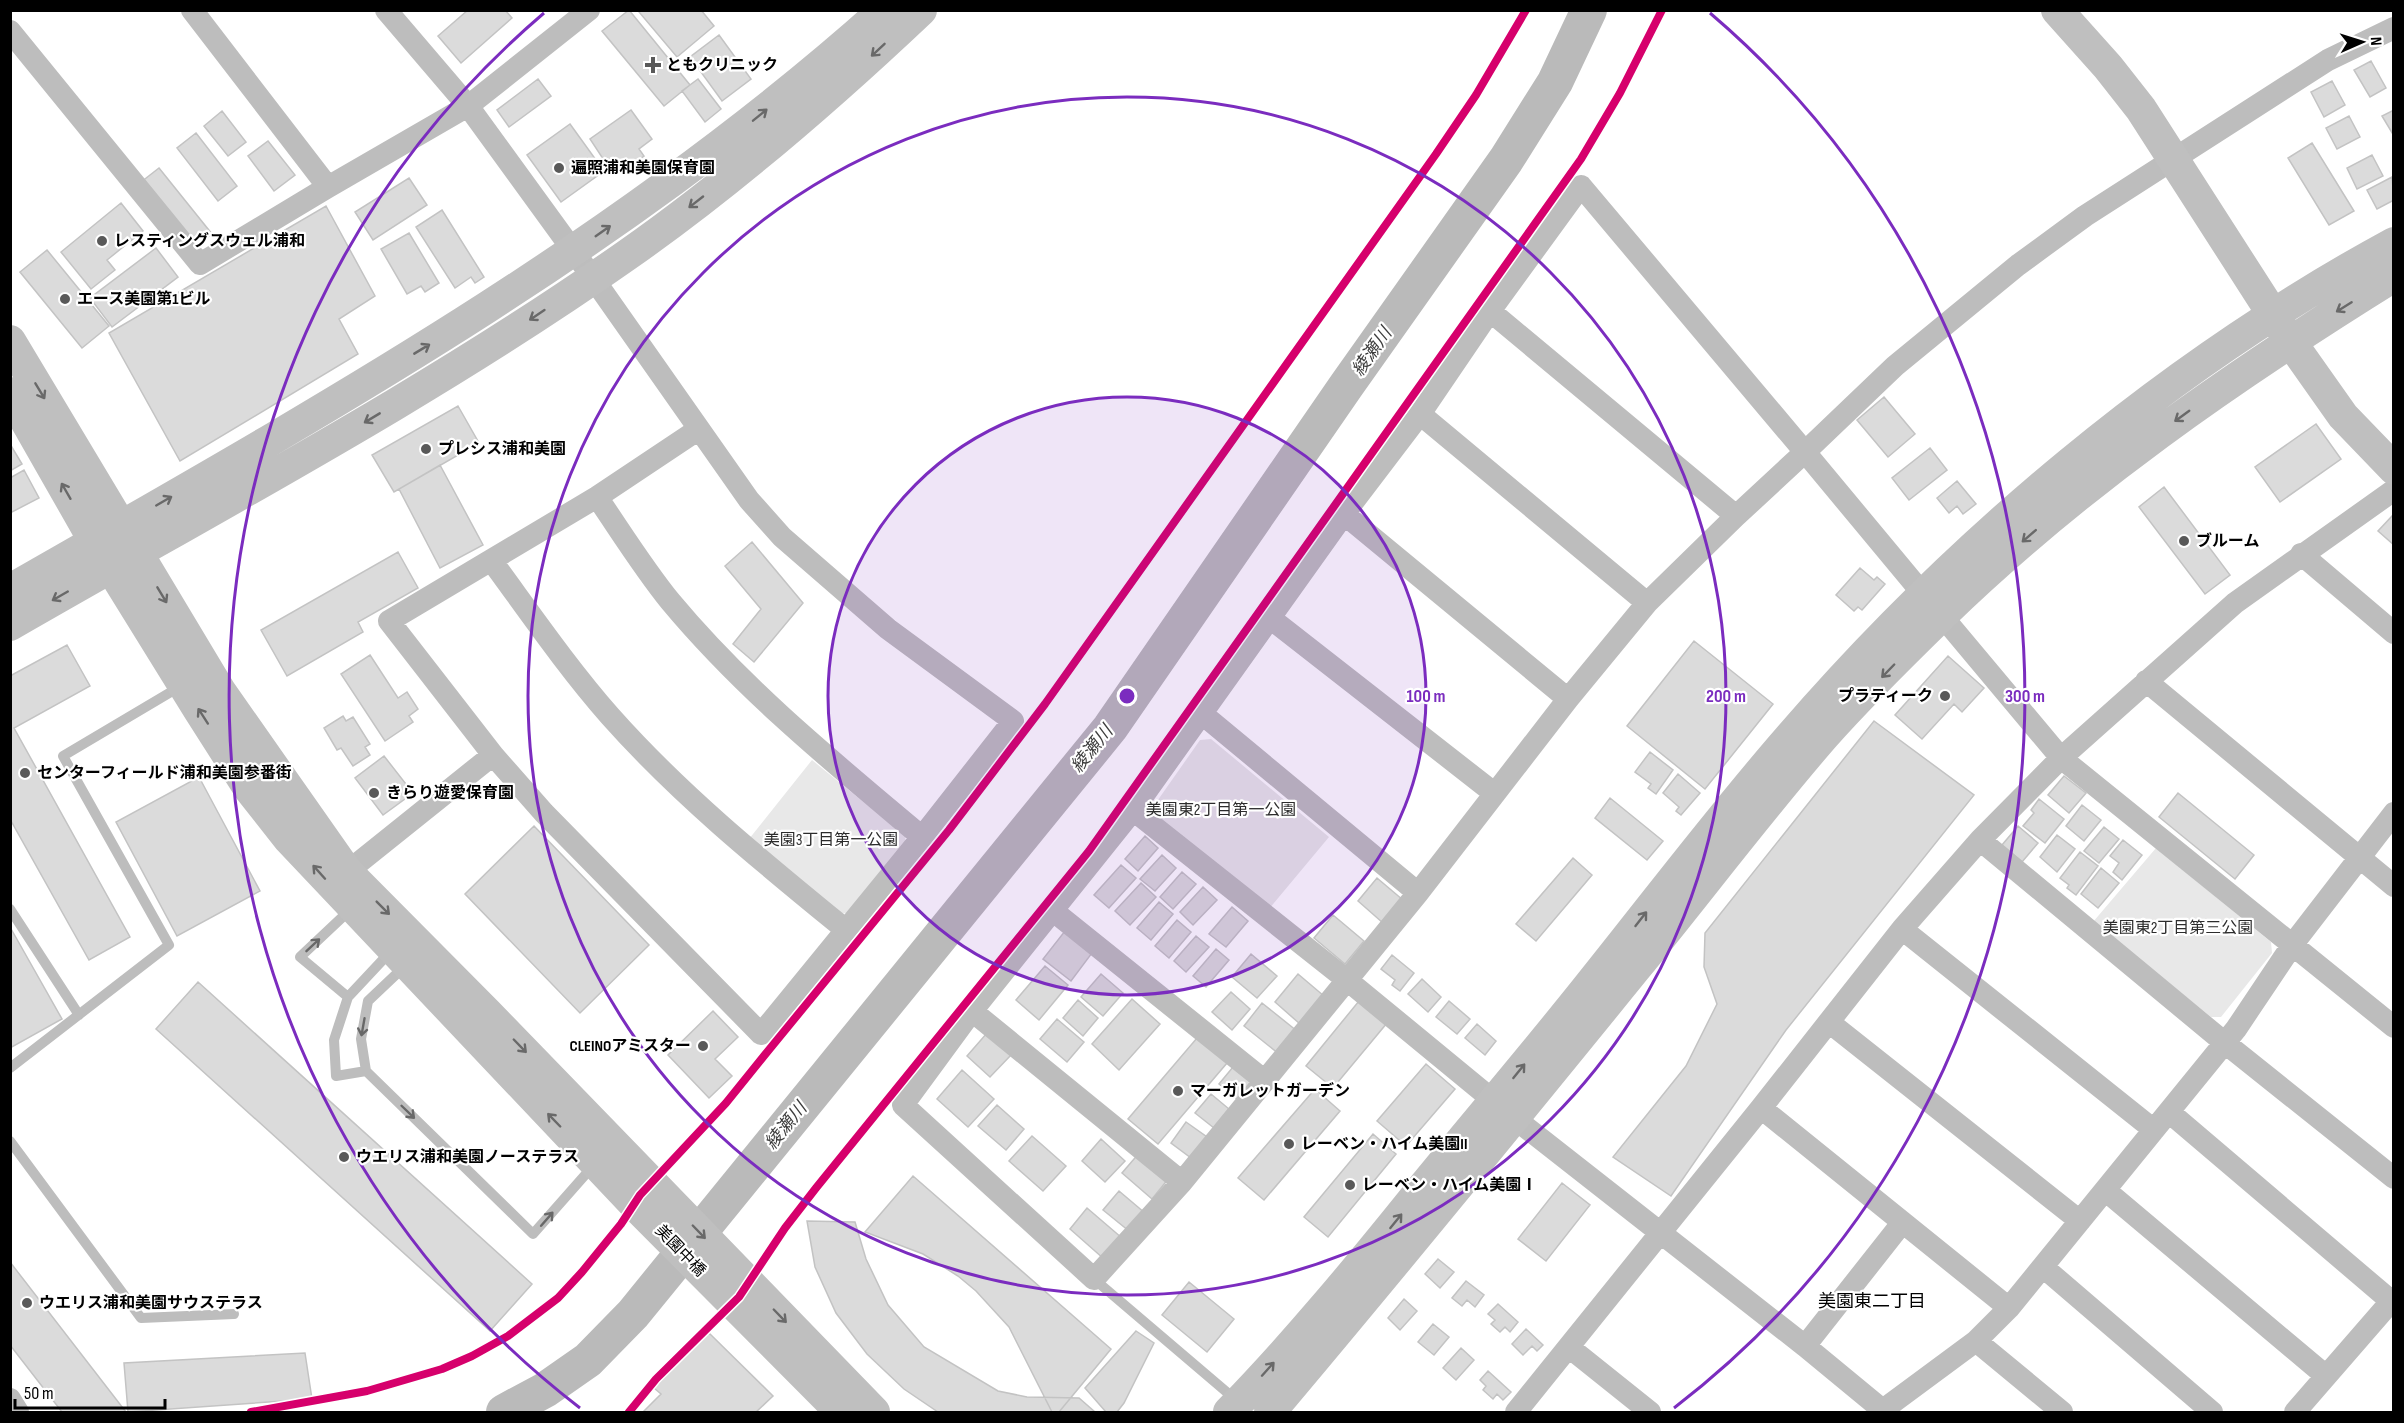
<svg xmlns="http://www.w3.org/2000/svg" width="2404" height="1423" viewBox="0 0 2404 1423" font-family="'Sofia Sans Condensed','Noto Sans JP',sans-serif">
	<rect width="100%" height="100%" fill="#fff"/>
	<path fill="#e8e8e8" d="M1211 739 1329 837 1269 909 1152 817 1153 807 1200 740Z
		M812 760 905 836 906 845 851 912 841 914 749 839Z
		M2156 848 2271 942 2272 953 2221 1017H2211L2093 922Z"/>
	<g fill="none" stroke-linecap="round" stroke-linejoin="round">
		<path stroke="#bababa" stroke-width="36" d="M504 1412 545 1390 588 1360 633 1314 1110 728 1346 386 1506 160 1555 82 1589 10"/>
	</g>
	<path fill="#dbdbdb" stroke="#c3c3c3" stroke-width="1.5" d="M468 10H505L512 18 461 63 438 36Z
		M629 10 690 85 664 106 602 31Z
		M642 10H701L714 26 677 57 639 12Z
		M719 35 751 79 722 101 690 57Z
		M2371 61 2386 88 2370 97 2354 70Z
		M538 79 551 96 509 127 497 110Z
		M698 79 721 109 705 122 682 91Z
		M2332 81 2345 105 2324 117 2311 92Z
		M631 110 652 139 639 149 644 156 621 173 617 167 611 171 590 139Z
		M2394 110V136L2382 116Z
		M222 111 246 142 228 156 204 126Z
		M2349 116 2360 137 2337 149 2326 128Z
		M570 124 604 171 561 202 527 155Z
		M196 133 237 186 218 201 177 148Z
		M268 141 295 175 274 191 248 156Z
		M2312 143 2354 211 2329 225 2288 158Z
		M2372 155 2383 176 2357 189 2347 168Z
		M159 168 212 234 194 248 141 182Z
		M2392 177 2394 200 2377 209 2367 190Z
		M409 178 427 205 373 240 355 212Z
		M121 203 143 231 107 260 115 270 91 289 61 252Z
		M326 206 375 296 339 319 358 354 180 461 109 333Z
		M442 210 484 277 475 283 471 277 455 288 416 227Z
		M409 233 439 283 425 292 421 286 407 294 381 249Z
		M156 248 178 277 112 327 90 298Z
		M47 250 109 326 82 348 20 272Z
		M1884 397 1915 434 1888 457 1857 420Z
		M458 406 479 443 394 492 372 455Z
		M2316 424 2341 459 2280 502 2255 467Z
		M10 444 22 464 10 471Z
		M1930 448 1947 470 1909 500 1892 478Z
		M440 465 483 545 440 568 399 489Z
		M24 470 39 498 10 513V478Z
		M1957 481 1976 504 1963 514 1957 506 1949 513 1937 498Z
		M2164 487 2230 575 2205 594 2139 507Z
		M2394 514V545L2378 531Z
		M752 542 803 603 754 662 733 644 761 609 725 566Z
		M398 552 418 588 358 622 363 632 287 676 261 630Z
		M1860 568 1874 580 1877 577 1885 584 1862 610 1858 607 1854 611 1836 595Z
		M1694 641 1773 704 1705 789 1627 726Z
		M67 645 90 686 14 728 130 937 89 960 10 819V676Z
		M370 655 398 698 407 692 418 709 409 716 413 722 385 741 341 674Z
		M1948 656 1984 688 1962 712 1954 704 1922 739 1895 715Z
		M343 716 346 721 353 717 370 744 365 747 370 755 353 766 341 748 337 750 324 728Z
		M1874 721 1974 795 1786 1030 1671 1196 1613 1157 1686 1066 1717 1004 1704 967 1705 933Z
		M1650 752 1673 770 1656 794 1648 788 1651 784 1635 772Z
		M384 756 413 793 383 815 355 778Z
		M1678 774 1700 793 1681 815 1676 811 1679 807 1663 793Z
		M2064 776 2086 793 2069 813 2048 795Z
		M199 777 260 891 177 936 116 822Z
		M2178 793 2254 855 2235 879 2159 817Z
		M1610 798 1663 841 1647 860 1595 818Z
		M2039 799 2064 819 2045 843 2023 826 2034 813 2031 810Z
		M2082 805 2101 820 2084 841 2066 826Z
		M534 826 649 945 580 1013 465 894Z
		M2018 826 2038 843 2022 862 2002 845Z
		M2104 827 2119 839 2099 863 2084 851Z
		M2057 835 2075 849 2057 872 2040 857Z
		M1145 836 1158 848 1138 871 1125 859Z
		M2123 840 2142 855 2122 880 2113 872 2119 863 2110 856Z
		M2080 852 2098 866 2076 895 2067 888 2069 885 2060 878Z
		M1162 855 1176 868 1155 891 1140 879Z
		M1573 858 1592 875 1536 941 1516 924Z
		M1121 865 1136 878 1109 908 1094 895Z
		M2101 868 2119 883 2098 908 2081 894Z
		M1182 872 1196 884 1173 909 1160 897Z
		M1377 878 1403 900 1383 923 1358 901Z
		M1141 883 1156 897 1130 925 1115 911Z
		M1203 887 1217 900 1193 925 1180 912Z
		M1159 902 1173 914 1151 940 1137 928Z
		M1232 907 1248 921 1226 947 1209 934Z
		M1333 915 1364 941 1345 964 1314 938Z
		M1177 920 1191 932 1169 958 1155 946Z
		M10 927 62 1019 10 1048Z
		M1065 931 1092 953 1071 981 1043 959Z
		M1196 936 1209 947 1186 972 1174 961Z
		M1216 949 1229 960 1206 987 1193 976Z
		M1251 954 1277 976 1257 998 1232 977Z
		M1392 955 1414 973 1400 991 1392 985 1395 980 1381 969Z
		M1045 966 1068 985 1039 1020 1016 1000Z
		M1101 974 1123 993 1103 1016 1081 997Z
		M1298 974 1324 996 1300 1024 1275 1002Z
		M1422 979 1441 997 1428 1012 1408 994Z
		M198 982 532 1284 490 1331 156 1029Z
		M1231 992 1250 1009 1232 1030 1212 1012Z
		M1132 999 1160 1024 1119 1070 1092 1044Z
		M1078 1000 1098 1018 1083 1036 1063 1018Z
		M1359 1001 1387 1023 1333 1088 1306 1066Z
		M1449 1001 1470 1019 1457 1034 1436 1017Z
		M1262 1003 1297 1031 1279 1054 1244 1026Z
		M713 1011 738 1037 715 1059 732 1076 709 1098 668 1055Z
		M1057 1019 1084 1042 1067 1062 1040 1039Z
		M1477 1024 1496 1041 1485 1055 1465 1038Z
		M987 1033 1011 1055 990 1077 967 1056Z
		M1197 1038 1227 1063 1158 1144 1128 1119Z
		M1426 1064 1455 1089 1406 1146 1377 1121Z
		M1233 1067 1252 1082 1238 1100 1219 1084Z
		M962 1070 994 1099 968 1127 937 1099Z
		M1315 1089 1340 1111 1264 1200 1238 1178Z
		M1211 1094 1229 1109 1214 1128 1195 1113Z
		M997 1105 1024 1129 1006 1150 978 1126Z
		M1186 1122 1207 1137 1191 1158 1171 1143Z
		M1373 1134 1396 1154 1328 1237 1304 1217Z
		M1032 1136 1066 1166 1043 1191 1009 1161Z
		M1101 1139 1125 1161 1105 1182 1082 1161Z
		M1140 1152 1169 1178 1152 1199 1122 1173Z
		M913 1176 1111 1349 1059 1412H1052L1009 1327 976 1291 958 1276 923 1254 865 1232Z
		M1562 1183 1590 1205 1546 1261 1518 1239Z
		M1119 1191 1145 1213 1129 1231 1103 1210Z
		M1087 1208 1122 1238 1104 1259 1070 1229Z
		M807 1221 855 1222 866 1259 888 1305 924 1347 998 1391 1027 1397 1079 1398 1095 1412H938L904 1389 867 1354 836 1313 815 1267Z
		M1438 1259 1454 1272 1440 1288 1425 1274Z
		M10 1262 126 1412H62L10 1345Z
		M1466 1281 1484 1295 1475 1307 1467 1300 1462 1306 1452 1298Z
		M1189 1282 1234 1319 1207 1352 1162 1315Z
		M1404 1299 1417 1311 1400 1330 1388 1318Z
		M1498 1304 1518 1322 1510 1332 1505 1327 1500 1332 1491 1324 1495 1320 1488 1314Z
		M1433 1324 1449 1337 1434 1355 1418 1342Z
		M1526 1329 1543 1345 1537 1351 1532 1346 1523 1355 1512 1344Z
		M1136 1331 1154 1343 1124 1403 1117 1412H1106L1085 1388Z
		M709 1333 773 1396 756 1412H643L661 1394 654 1388Z
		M1461 1348 1474 1360 1456 1380 1443 1368Z
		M305 1353 312 1399 128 1412 124 1363Z
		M1488 1371 1511 1392 1503 1400 1497 1394 1493 1399 1483 1390 1486 1386 1480 1380Z"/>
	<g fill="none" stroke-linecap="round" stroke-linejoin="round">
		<path stroke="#bdbdbd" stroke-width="10" d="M10 909 79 1015
			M392 950 348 997 334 1040 336 1076 366 1071 361 1039 368 1001 406 965
			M348 997 300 957 351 909
			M10 1068 169 945 63 756 181 686
			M366 1071 533 1234 593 1166
			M10 1141 141 1318 234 1314
			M1094 1279 1236 1400"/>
		<path stroke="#bdbdbd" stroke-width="22" d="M192 10 328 187
			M386 10 468 106 593 278 749 500 782 537 888 629 1013 721 922 837 761 1034 544 813 493 755 389 621 597 497 699 429
			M10 31 200 264 328 187 468 106 589 10
			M1581 186 1805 452 1736 516 1647 603 1568 699 1418 893 1347 980 1182 1182 1094 1279 903 1105 972 1011 1133 810 1344 514 1420 414 1490 311Z
			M1490 311 1736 516
			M1420 414 1647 603
			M597 497C621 532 644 569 670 601 744 690 834 763 922 837
			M1344 514 1568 699
			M2301 554 2394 633
			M491 560C530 613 567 667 610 716 681 796 764 863 846 930
			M1923 594 1805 452 1895 366 2018 265 2085 216 2328 60 2394 28
			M1942 616 2061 758 2394 1027
			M1270 618 1494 793
			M2146 681 2394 886
			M1201 713 1418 893
			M1133 810 1347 980 1494 1101
			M1980 840 2225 1043 2394 1178
			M347 872 493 755
			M1052 910 1265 1081
			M1902 929 2154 1130
			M972 1011 1182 1182
			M1830 1023 2080 1221
			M1761 1108 2009 1308
			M2169 1112 2391 1301
			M1514 1118 1805 1346 1885 1412
			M2105 1190 2326 1376
			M2043 1267 2212 1412
			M1976 1341 2062 1412
			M1805 1346 1902 1223
			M1570 1348 1650 1412
			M10 1399 18 1412
			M1516 1412 1761 1108 1902 929 1980 840 2061 758 2235 603 2394 490
			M1880 1412 1976 1341 2009 1308 2236 1029 2293 944 2394 813
			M2295 1412 2394 1298"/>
		<path stroke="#bfbfbf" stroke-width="32" d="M2057 10 2108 67 2141 109 2290 341 2343 416 2394 469
			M10 341 220 691 347 872 487 1013 874 1412
			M10 393 95 542 199 710 248 787 289 839 638 1208 841 1412
			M10 590C314 416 622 245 884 10
			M10 625C218 505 431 393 627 255 731 182 829 97 921 10
			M1229 1412C1297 1342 1359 1267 1420 1191 1478 1120 1538 1050 1595 978 1659 898 1721 816 1789 738 1957 543 2167 366 2394 243
			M1270 1412C1393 1266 1514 1118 1635 969 1698 892 1758 812 1823 737 1860 695 1902 654 1942 615 2078 483 2233 376 2394 276"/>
		<g stroke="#fff" stroke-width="11">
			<path id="cycleway" d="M251 1412 367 1391 442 1369 472 1356 508 1336 558 1298 582 1272 621 1224 640 1195 726 1103 768 1051 949 830 1045 704 1436 154 1476 95 1526 10
				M629 1412 656 1379 739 1297 785 1228 816 1188 1089 851 1581 159 1620 93 1662 10"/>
		</g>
		<use href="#cycleway" stroke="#d6006c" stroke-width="8"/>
	</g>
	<defs><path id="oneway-shaft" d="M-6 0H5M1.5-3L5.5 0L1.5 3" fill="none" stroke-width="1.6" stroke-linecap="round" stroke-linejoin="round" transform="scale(1.5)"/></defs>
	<g stroke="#696969">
		<use href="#oneway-shaft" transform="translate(878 50) rotate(137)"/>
		<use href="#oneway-shaft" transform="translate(760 115) rotate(-39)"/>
		<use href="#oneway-shaft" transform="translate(696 202) rotate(142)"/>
		<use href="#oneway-shaft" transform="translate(603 231) rotate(-35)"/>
		<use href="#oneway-shaft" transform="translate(2344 307) rotate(148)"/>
		<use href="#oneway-shaft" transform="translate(537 315) rotate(146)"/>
		<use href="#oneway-shaft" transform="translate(422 349) rotate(-31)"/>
		<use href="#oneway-shaft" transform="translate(40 391) rotate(59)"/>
		<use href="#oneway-shaft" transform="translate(2182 416) rotate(144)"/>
		<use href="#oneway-shaft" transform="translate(372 418) rotate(149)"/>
		<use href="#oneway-shaft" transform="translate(66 491) rotate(-120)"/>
		<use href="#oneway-shaft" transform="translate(164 501) rotate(-30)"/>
		<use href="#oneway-shaft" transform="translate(2029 536) rotate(139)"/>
		<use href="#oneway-shaft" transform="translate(162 595) rotate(59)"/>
		<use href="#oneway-shaft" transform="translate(60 596) rotate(150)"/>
		<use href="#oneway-shaft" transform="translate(1888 671) rotate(134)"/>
		<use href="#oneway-shaft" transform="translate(203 716) rotate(-123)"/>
		<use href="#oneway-shaft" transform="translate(319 872) rotate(-132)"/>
		<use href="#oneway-shaft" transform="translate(383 908) rotate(45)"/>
		<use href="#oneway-shaft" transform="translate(1641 919) rotate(-52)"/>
		<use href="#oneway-shaft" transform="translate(520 1046) rotate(46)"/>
		<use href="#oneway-shaft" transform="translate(1519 1071) rotate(-51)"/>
		<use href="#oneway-shaft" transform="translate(554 1120) rotate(-134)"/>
		<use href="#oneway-shaft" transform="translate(1396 1221) rotate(-51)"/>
		<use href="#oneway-shaft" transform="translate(699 1232) rotate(46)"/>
		<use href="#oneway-shaft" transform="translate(780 1316) rotate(46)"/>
		<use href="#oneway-shaft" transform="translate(1268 1369) rotate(-48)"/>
	</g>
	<g stroke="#686868">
		<use href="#oneway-shaft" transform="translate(313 945) rotate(-43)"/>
		<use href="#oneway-shaft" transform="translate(363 1027) rotate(100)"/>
		<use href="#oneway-shaft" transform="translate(408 1112) rotate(44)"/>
		<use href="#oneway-shaft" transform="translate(547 1219) rotate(-49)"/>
	</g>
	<circle cx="1127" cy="696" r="299" fill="#7b2cbf" fill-opacity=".12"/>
	<g fill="none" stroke="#7b2cbf" stroke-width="3">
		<circle cx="1127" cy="696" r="299"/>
		<circle cx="1127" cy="696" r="599"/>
		<path d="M580 1408A898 898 0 0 1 544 13M1710 13A898 898 0 0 1 1674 1408"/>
	</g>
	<g fill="#595959" stroke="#fff" stroke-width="2">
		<path d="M650 56h6v6h6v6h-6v6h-6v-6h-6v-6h6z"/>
		<circle cx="559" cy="168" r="6"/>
		<circle cx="102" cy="241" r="6"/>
		<circle cx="65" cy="299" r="6"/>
		<circle cx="426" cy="449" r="6"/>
		<circle cx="2184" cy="541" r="6"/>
		<circle cx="1945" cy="696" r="6"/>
		<circle cx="25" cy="773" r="6"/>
		<circle cx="374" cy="793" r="6"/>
		<circle cx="703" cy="1046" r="6"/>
		<circle cx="1178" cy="1091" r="6"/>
		<circle cx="1289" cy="1144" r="6"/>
		<circle cx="344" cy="1157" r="6"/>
		<circle cx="1350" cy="1185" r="6"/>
		<circle cx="27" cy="1303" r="6"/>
	</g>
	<g text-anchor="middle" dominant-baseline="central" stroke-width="4.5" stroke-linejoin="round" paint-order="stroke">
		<g font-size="16" font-weight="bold" fill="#000" stroke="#fff" text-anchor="start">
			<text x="666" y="65">ともクリニック</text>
			<text x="571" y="168">遍照浦和美園保育園</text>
			<text x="114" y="241">レスティングスウェル浦和</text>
			<text x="77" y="299">エース美園第1ビル</text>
			<text x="438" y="449">プレシス浦和美園</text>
			<text x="2196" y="541">ブルーム</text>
			<text x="1933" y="696" text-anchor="end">プラティーク</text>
			<text x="37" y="773">センターフィールド浦和美園参番街</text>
			<text x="386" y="793">きらり遊愛保育園</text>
			<text x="691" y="1046" text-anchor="end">CLEINOアミスター</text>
			<text x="1190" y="1091">マーガレットガーデン</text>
			<text x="1301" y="1144">レーベン・ハイム美園II</text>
			<text x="356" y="1157">ウエリス浦和美園ノーステラス</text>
			<text x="1362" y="1185">レーベン・ハイム美園Ⅰ</text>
			<text x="39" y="1303">ウエリス浦和美園サウステラス</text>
		</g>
		<g font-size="16" fill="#2c2c2c" stroke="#fff">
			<text x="1221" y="810">美園東2丁目第一公園</text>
			<text x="831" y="840">美園3丁目第一公園</text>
			<text x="2178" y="928">美園東2丁目第三公園</text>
		</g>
		<g font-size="16" fill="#000" stroke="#fff">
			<text transform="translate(680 1251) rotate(46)">美園中橋</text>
		</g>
		<g font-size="18" font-style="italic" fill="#3d3d3d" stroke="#fff">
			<text transform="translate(1372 352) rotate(-55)">綾瀬川</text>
			<text transform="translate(1092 749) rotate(-51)">綾瀬川</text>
			<text transform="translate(786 1126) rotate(-51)">綾瀬川</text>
		</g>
		<g font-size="18" fill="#000" stroke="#fff">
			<text x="1872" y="1301">美園東二丁目</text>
		</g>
	</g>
	<circle cx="1127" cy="696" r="9" fill="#7b2cbf" stroke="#fff" stroke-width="3"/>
	<g font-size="18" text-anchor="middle" font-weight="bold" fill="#7b2cbf" stroke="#fff" stroke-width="4.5" stroke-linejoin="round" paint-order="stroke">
		<text x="1426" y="702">100 m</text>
		<text x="1726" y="702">200 m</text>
		<text x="2025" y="702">300 m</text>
	</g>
	<rect width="2404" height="1423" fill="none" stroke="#000000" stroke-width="24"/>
	<g transform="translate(2362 42) rotate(87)" stroke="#ffffff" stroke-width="4.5" paint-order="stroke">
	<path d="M0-4.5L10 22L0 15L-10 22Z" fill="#000000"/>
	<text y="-9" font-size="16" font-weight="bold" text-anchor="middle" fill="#000000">N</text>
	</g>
	<path d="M15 1399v9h150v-9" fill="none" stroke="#000000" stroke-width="3"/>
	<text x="24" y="1399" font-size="18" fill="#000000" stroke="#ffffff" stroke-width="4.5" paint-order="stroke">50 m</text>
</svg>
